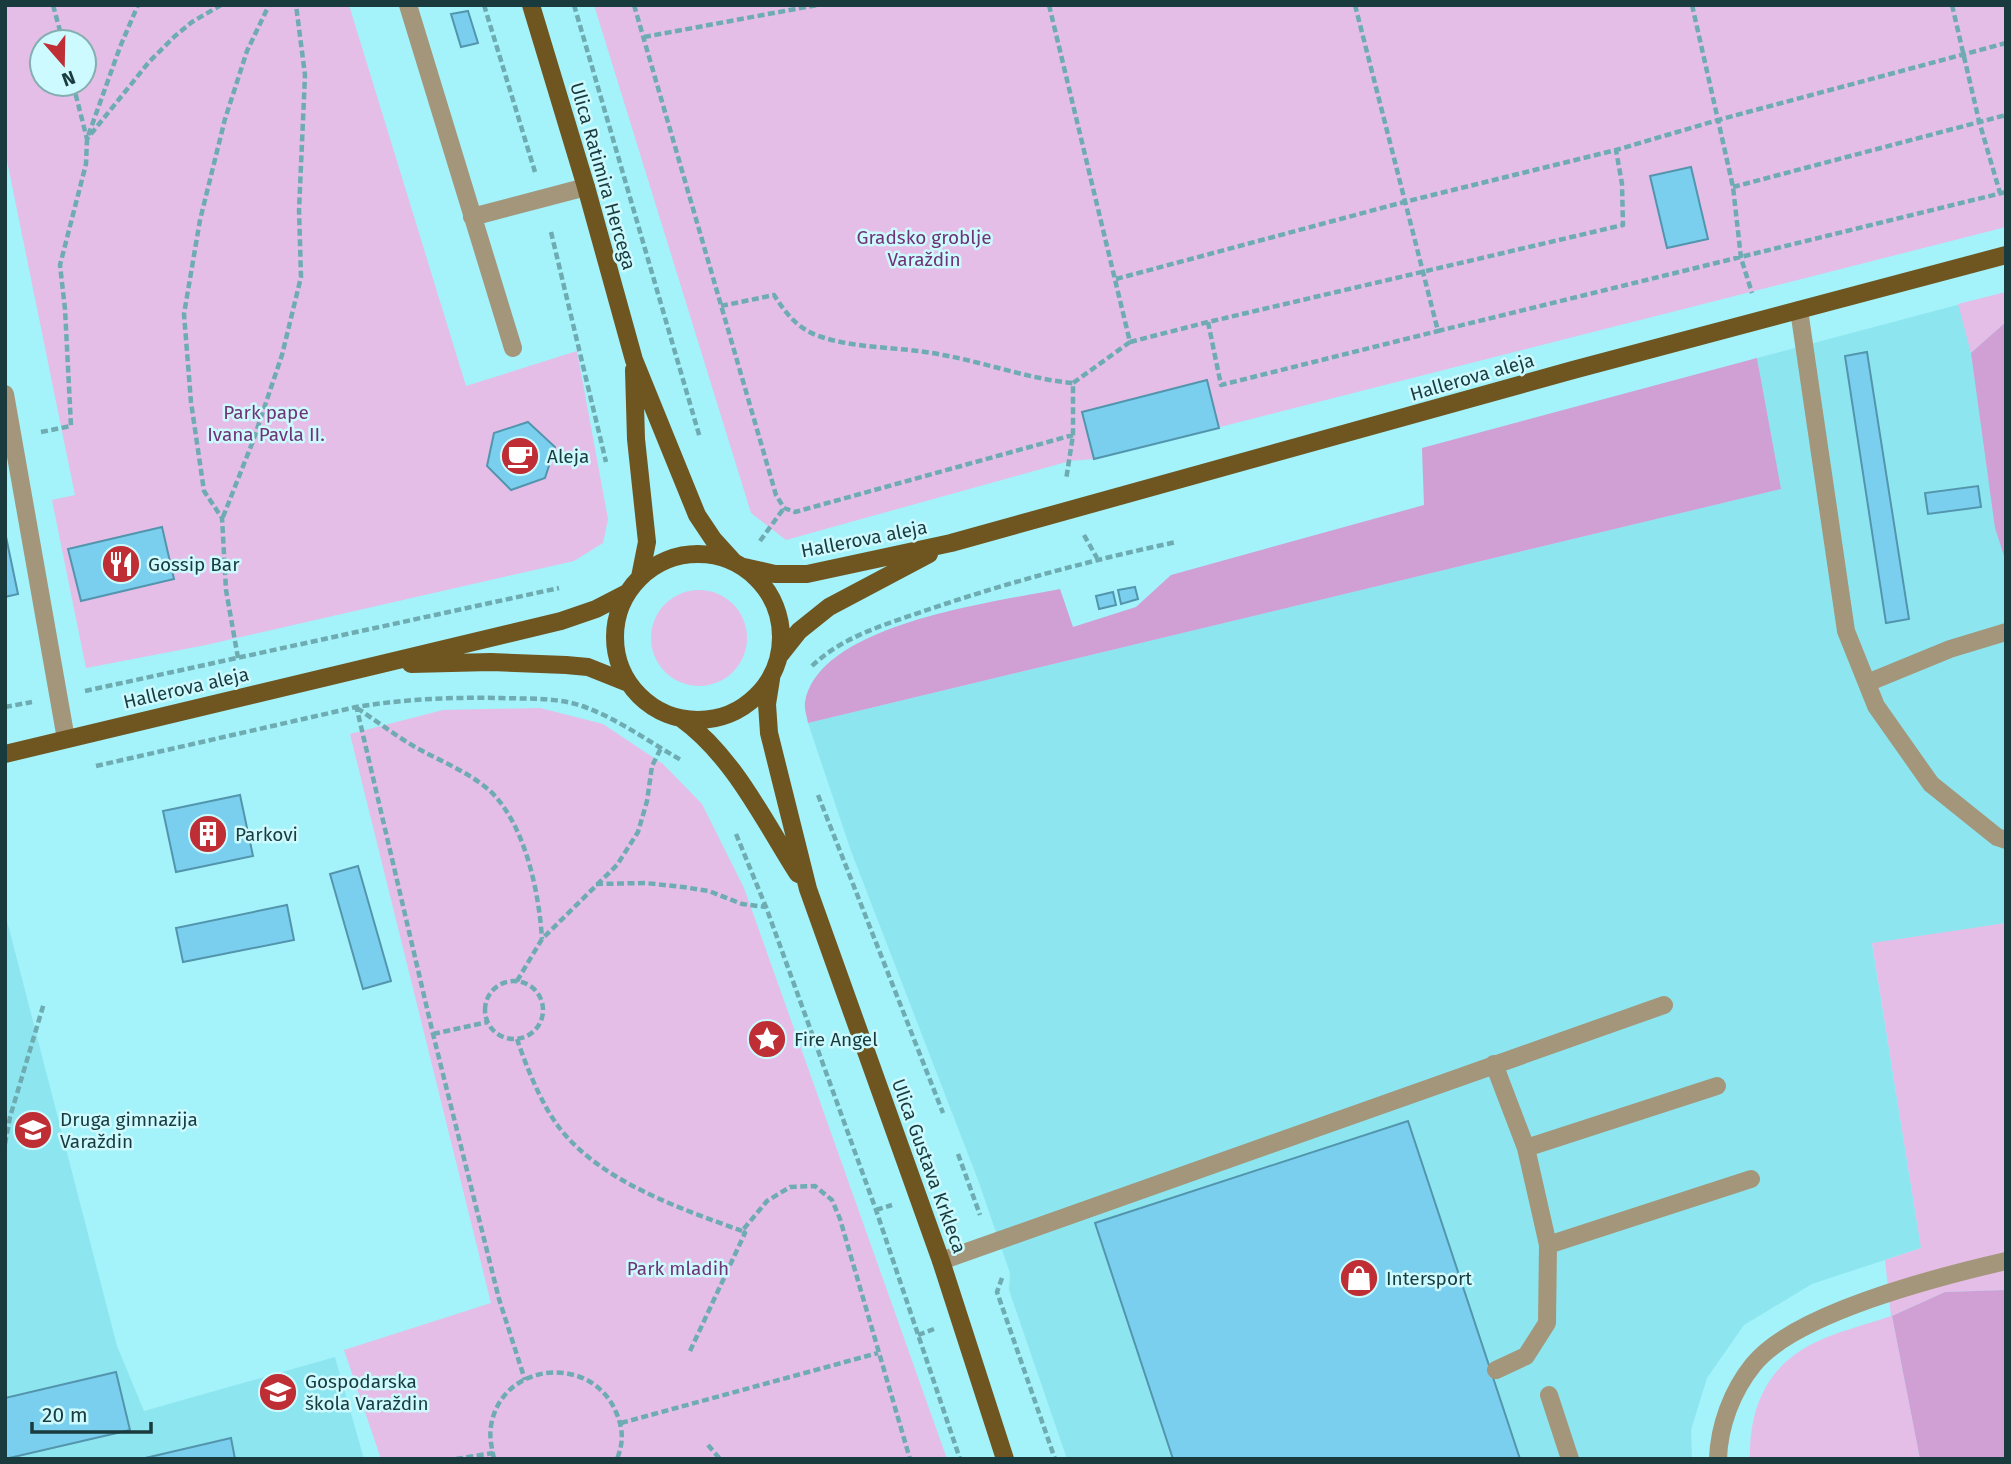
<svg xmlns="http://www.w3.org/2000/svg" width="2011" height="1464" viewBox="0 0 2011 1464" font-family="'Fira Sans',sans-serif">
	<rect width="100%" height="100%" fill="#a4f2fa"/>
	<path fill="#8de6ef" d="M2006 292V923L1872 944 1921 1248 1812 1284 1744 1325 1707 1378 1691 1430 1692 1459H1067L1009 1290 1010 1273 978 1180 851 851 808 723 1780 489 1757 358Z
		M5 913 117 1346 144 1411 335 1357 364 1459H5Z"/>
	<path fill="#e4bee7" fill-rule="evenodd" d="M5 5H349L466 386 577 351 608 519 603 543 574 561 206 645 86 668 52 500 75 495 5 151ZM42 42H84V84H42Z
		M594 5H2006V227L1094 459 1070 461 786 540 751 513Z
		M2006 292V322L1971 353 1958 304Z
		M651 638a48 48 0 1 1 96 0a48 48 0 1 1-96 0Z
		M540 708 603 724 663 764 702 804 744 888 947 1459H381L344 1350 491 1303 350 734 443 710Z
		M2006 923V1290L1945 1292 1892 1316 1920 1459H1750C1749 1408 1767 1366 1814 1343 1838 1331 1866 1325 1891 1316L1885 1260 1921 1248 1872 943Z"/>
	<path fill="#d09fd4" d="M2006 322V562L1995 528 1971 353Z
		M1757 358 1781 489 808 723C807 717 804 708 805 702 819 623 996 602 1060 589L1073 627 1136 607 1171 575 1424 505 1422 448Z
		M2006 1290V1459H1920L1892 1316 1945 1292Z"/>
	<path fill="#7bcfee" stroke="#5295ad" stroke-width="2" d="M468 11 478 43 461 47 451 14Z
		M1691 167 1708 239 1667 248 1650 176Z
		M1867 352 1909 619 1886 623 1845 356Z
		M1207 380 1219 428 1094 459 1082 412Z
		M528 422 555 447 545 478 511 490 487 466 494 433Z
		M1978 486 1981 507 1928 514 1925 493Z
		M162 527 174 579 81 601 68 549Z
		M5 532 18 594 5 597Z
		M1135 587 1138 599 1121 604 1118 590Z
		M1113 592 1116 605 1099 609 1096 596Z
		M240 795 253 856 176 872 163 811Z
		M358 866 391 981 363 989 330 874Z
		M287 905 294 940 183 962 176 928Z
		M1408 1121 1520 1459H1173L1095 1223Z
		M116 1372 130 1430 5 1459V1398Z
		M231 1438 235 1459H141Z"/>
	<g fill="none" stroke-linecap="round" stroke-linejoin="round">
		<path stroke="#6facb2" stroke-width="4.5" stroke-dasharray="7 3.5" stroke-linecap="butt" d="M53 5 63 42
			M484 5 535 172
			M574 5 700 438
			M634 5 776 495 784 508 795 512 1073 435
			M1049 5 1130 342 1073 383V435L1066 480
			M1355 5 1438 331 2006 192
			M1692 5 1718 120 2006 43
			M1952 5 1979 121 2000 193
			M644 37 817 5
			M73 84 87 139 149 62 175 36 192 22 221 5
			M1733 187 2006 115
			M551 232 606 462
			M1116 279 1404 202 1616 150 1718 120 1733 187 1741 258 1752 293
			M721 306 774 295C785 312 796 327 816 335 856 350 901 346 943 355 987 363 1029 379 1073 383
			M1208 322 1221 385 1438 331
			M1130 342 1208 322 1623 225 1622 184 1616 150
			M41 432 71 426 65 309 60 265 86 164 87 139 120 47 138 5
			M223 517 253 441 282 355 301 277 299 210 305 75 296 5
			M1084 535 1097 558
			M760 541 784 508
			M238 658 226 590 222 518 204 491 191 402 184 314 200 220 225 119 247 51 269 5
			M812 666C843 636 887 624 927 610 1009 582 1092 560 1176 542
			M85 691 559 588
			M356 705 433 1034 499 1299 525 1380
			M5 707 32 702
			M357 708C376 721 395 735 415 747 440 761 467 771 489 790 525 823 539 892 542 939
			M96 766 356 707C405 699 452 697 501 698 529 699 555 697 582 706 617 718 649 742 681 760
			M818 795 943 1113
			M736 834 766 907 876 1210 960 1459
			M596 884 645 883 683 887 709 891 742 904 766 907
			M517 981 542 939 617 865 638 832 647 801 652 766 661 748
			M485 1010a29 29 0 1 1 58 0a29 29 0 1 1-58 0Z
			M433 1034 488 1022
			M517 1039C526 1066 541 1103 558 1126 599 1181 679 1208 742 1231
			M5 1144 10 1117 44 1003
			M958 1154 980 1215
			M876 1210 892 1205
			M1002 1278 997 1292 1055 1459
			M918 1335 934 1329
			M690 1351 745 1233 742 1231 767 1201 790 1187 815 1186 832 1200 840 1219 910 1459
			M621 1423 878 1353
			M708 1445 720 1459
			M456 1459 493 1453
			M494 1459C492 1448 489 1438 491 1426 501 1362 591 1353 616 1412 623 1428 624 1442 617 1459"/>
		<path stroke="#a4967b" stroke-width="18" d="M408 5 513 348
			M472 217 586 187
			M1799 310 1846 631 1876 706 1931 784 1997 837 2006 840
			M5 394 66 739
			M1867 683 1950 649 2006 632
			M1494 1064 1526 1148 1548 1245 1547 1323 1526 1356 1496 1370
			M1526 1148 1717 1086
			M1548 1245 1751 1179
			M941 1261 1664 1005
			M1549 1395 1570 1459
			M1718 1459C1719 1426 1732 1391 1753 1365 1794 1313 1941 1276 2006 1261"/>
		<path stroke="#6f5620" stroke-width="18" d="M531 5 586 187 634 360 697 515 713 539 733 561
			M634 370 636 439 647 542 640 577
			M615 637a83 83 0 1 1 166 0a83 83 0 1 1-166 0Z
			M744 567 775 574H807L951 543 1573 370 2006 255
			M780 655 799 631 829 607 929 554
			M411 664 491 662 566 665 588 667 628 683
			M771 679 767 704 769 733 808 889 941 1261 1005 1459
			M682 719C734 757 764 821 798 874
			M5 754 561 621 596 609 627 593"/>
	</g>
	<defs>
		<g id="cafe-disc" transform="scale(2.0125)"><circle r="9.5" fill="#be2e34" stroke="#cdfafe"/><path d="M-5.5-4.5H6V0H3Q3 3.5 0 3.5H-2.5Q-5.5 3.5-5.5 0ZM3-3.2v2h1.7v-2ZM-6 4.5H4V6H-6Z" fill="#fff"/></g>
		<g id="restaurant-disc" transform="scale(2.0125)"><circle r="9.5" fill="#be2e34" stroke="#cdfafe"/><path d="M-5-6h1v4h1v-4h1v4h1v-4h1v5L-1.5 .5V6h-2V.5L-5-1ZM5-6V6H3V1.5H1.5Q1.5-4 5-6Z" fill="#fff"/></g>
		<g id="building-disc" transform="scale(2.0125)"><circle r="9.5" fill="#be2e34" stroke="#cdfafe"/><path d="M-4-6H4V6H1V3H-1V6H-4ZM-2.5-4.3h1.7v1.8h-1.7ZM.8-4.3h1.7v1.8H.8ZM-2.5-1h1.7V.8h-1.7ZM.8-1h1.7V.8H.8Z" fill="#fff"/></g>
		<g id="sight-disc" transform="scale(2.0125)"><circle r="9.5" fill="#be2e34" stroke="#cdfafe"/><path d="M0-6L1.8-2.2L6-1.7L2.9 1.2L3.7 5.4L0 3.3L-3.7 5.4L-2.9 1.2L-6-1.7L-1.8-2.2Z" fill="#fff"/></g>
		<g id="school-disc" transform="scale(2.0125)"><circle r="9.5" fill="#be2e34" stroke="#cdfafe"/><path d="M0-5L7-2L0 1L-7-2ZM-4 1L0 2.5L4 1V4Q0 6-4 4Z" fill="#fff"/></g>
		<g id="shop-disc" transform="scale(2.0125)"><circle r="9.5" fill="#be2e34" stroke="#cdfafe"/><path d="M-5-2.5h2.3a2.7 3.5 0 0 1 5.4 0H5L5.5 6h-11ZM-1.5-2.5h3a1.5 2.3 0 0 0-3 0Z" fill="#fff"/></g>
	</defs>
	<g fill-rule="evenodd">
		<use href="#cafe-disc" x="520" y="456"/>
		<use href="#restaurant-disc" x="121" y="564"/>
		<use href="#building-disc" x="208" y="834"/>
		<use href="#sight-disc" x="767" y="1039"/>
		<use href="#school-disc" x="33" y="1130"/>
		<use href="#shop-disc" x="1359" y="1278"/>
		<use href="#school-disc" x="278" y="1392"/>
	</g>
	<g text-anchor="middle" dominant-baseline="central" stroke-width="5" stroke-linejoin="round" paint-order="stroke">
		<g font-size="19" fill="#1a3b3e" stroke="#cdfafe">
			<text transform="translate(603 176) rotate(74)">Ulica Ratimira Hercega</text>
			<text transform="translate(1472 377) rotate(-16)">Hallerova aleja</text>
			<text transform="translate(864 539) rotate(-11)">Hallerova aleja</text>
			<text transform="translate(186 688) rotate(-13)">Hallerova aleja</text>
			<text transform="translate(929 1166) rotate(70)">Ulica Gustava Krkleca</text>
		</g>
		<g font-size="19" fill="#703476" stroke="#cdfafe">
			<text x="924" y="237">Gradsko groblje<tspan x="924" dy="22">Varaždin</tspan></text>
			<text x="266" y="412">Park pape<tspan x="266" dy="22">Ivana Pavla II.</tspan></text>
			<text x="678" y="1268">Park mladih</text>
		</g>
		<g font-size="19" fill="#1a3b3e" stroke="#cdfafe" text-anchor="start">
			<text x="547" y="456">Aleja</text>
			<text x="148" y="564">Gossip Bar</text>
			<text x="235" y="834">Parkovi</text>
			<text x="794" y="1039">Fire Angel</text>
			<text x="60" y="1119">Druga gimnazija<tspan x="60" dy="22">Varaždin</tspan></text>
			<text x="1386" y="1278">Intersport</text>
			<text x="305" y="1381">Gospodarska<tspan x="305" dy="22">škola Varaždin</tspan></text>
		</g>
	</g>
	<rect width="2011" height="1464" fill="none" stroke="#1a3b3e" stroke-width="14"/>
	<g transform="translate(63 63) rotate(160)"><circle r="33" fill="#cdfafe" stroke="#85aeb1" stroke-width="2"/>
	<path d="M0-5L12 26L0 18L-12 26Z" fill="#be2e34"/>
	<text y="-10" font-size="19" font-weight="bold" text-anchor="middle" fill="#1a3b3e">N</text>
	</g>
	<path d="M32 1422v10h119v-10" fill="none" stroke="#1a3b3e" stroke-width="3.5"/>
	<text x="42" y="1422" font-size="21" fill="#1a3b3e" stroke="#cdfafe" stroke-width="5" paint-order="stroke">20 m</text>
</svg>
